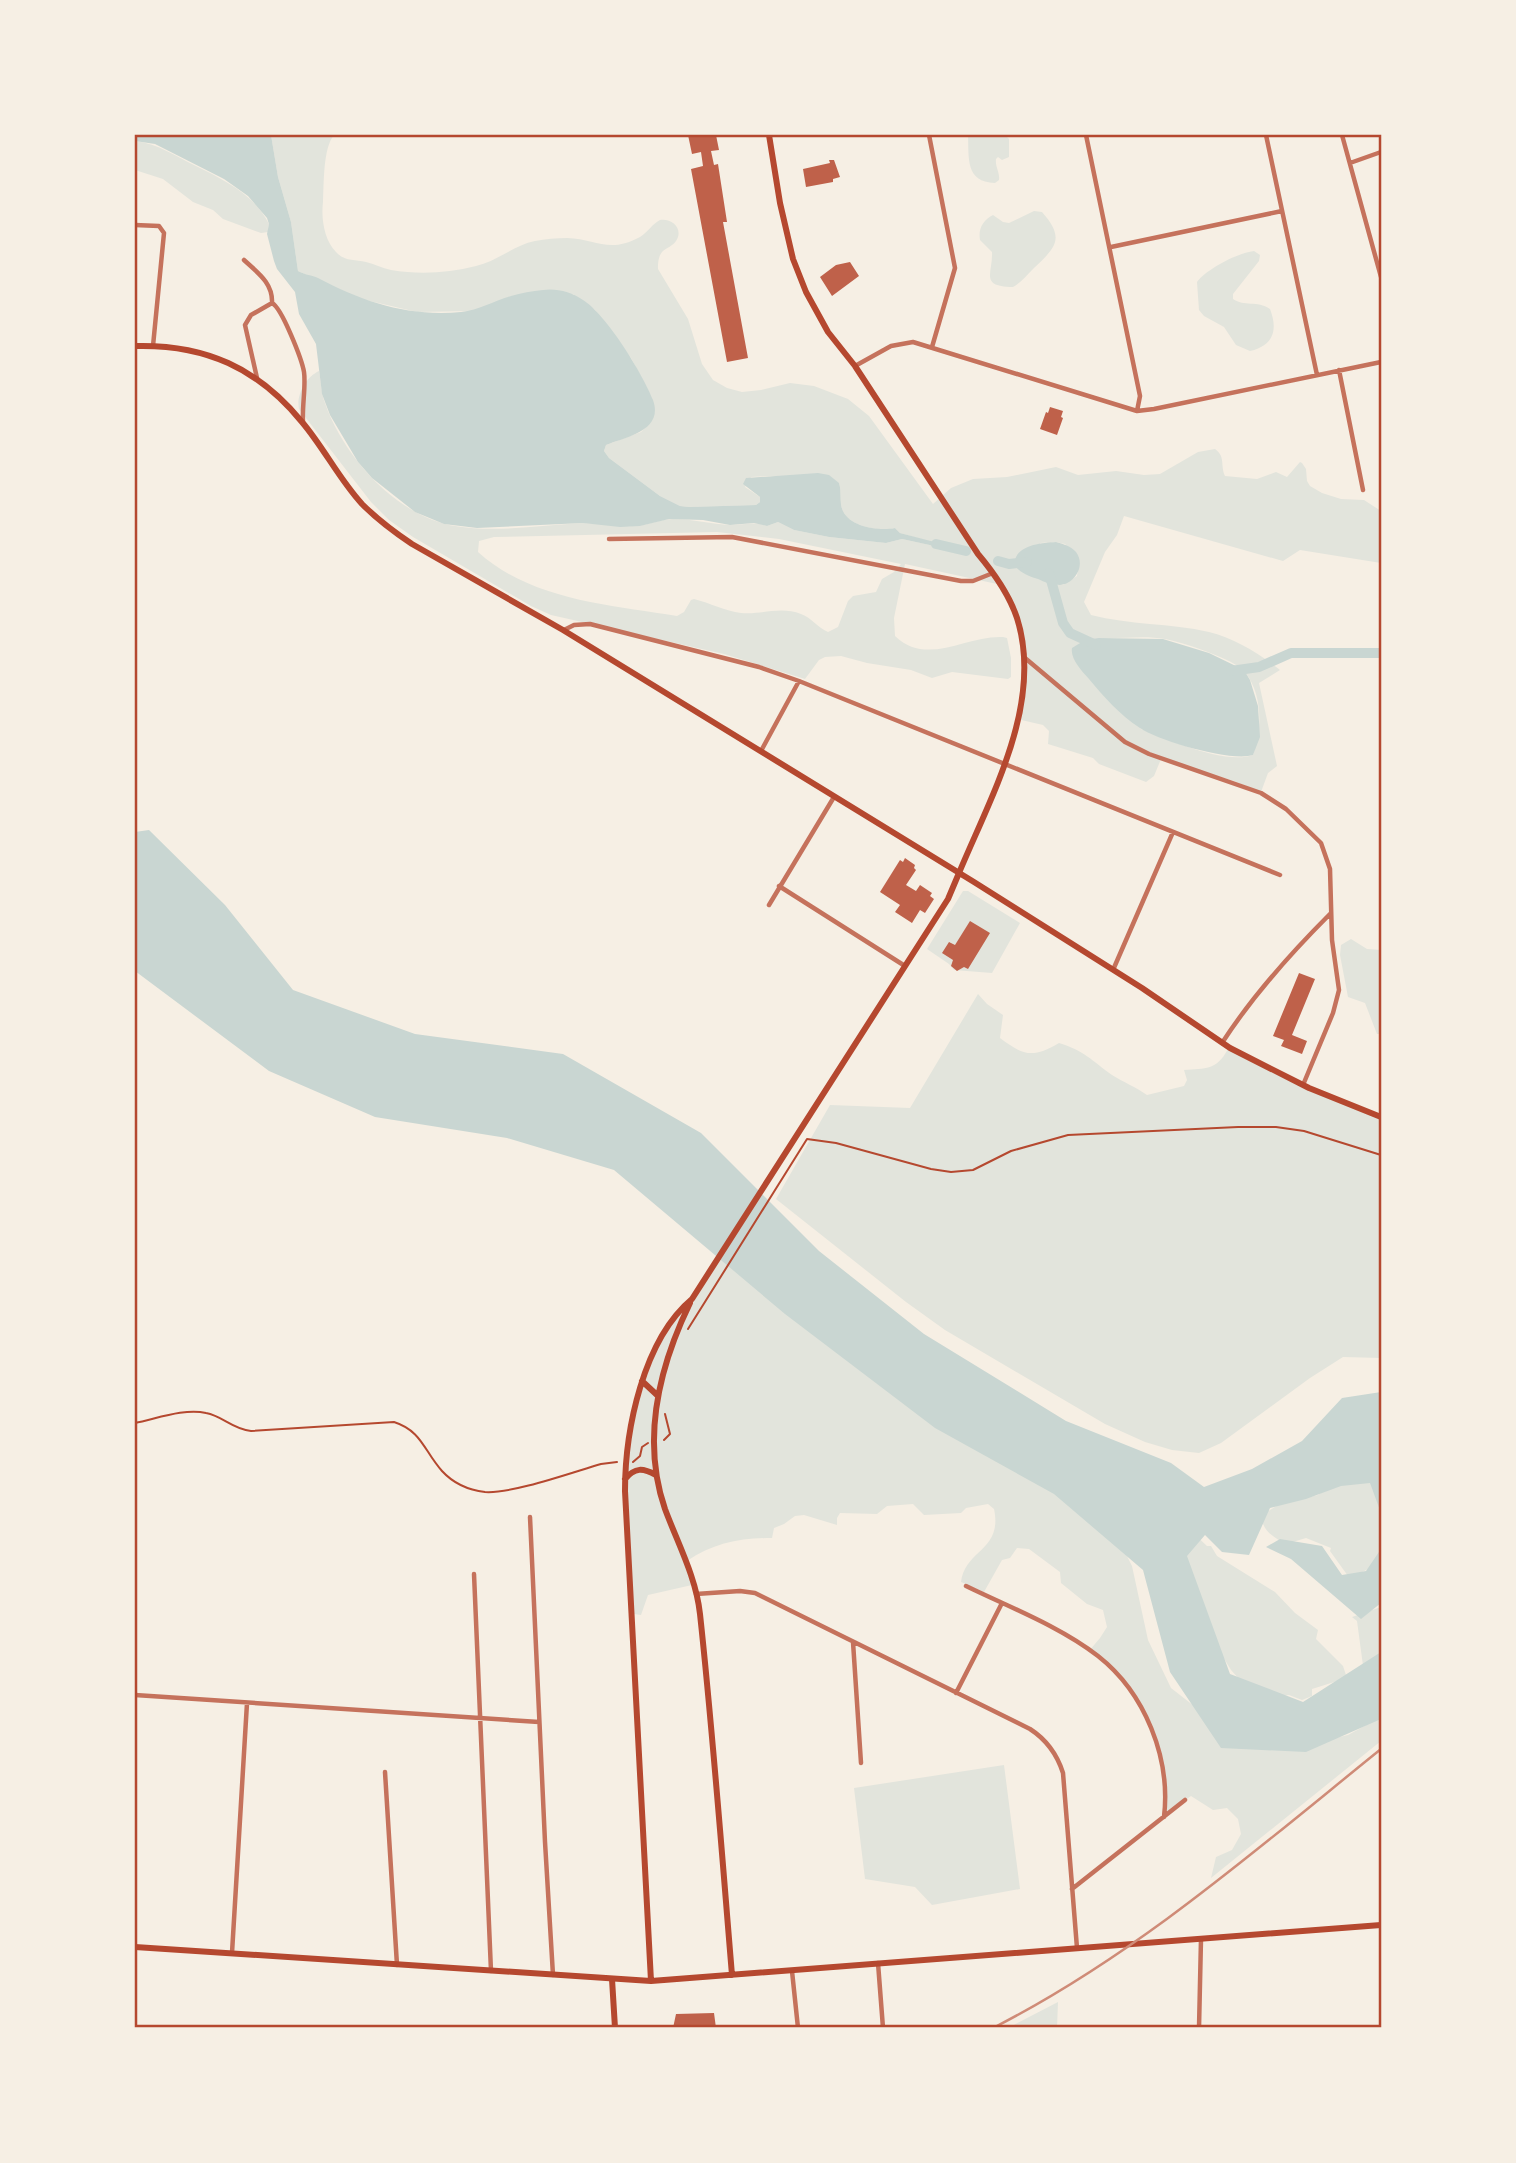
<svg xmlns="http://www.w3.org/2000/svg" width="1516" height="2163" viewBox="0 0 1516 2163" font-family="'Alegreya Sans',sans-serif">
	<rect width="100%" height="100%" fill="#f6efe4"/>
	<path fill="#e2e4dc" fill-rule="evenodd" d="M271 135H334C323 148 324 183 323 202 321 218 324 240 336 252 345 262 355 259 366 262 374 264 382 268 391 270 420 275 448 273 476 266 498 261 514 245 535 241 545 239 557 238 567 238 596 239 609 254 640 237 648 232 652 224 660 220 672 218 684 229 676 241 673 246 666 248 662 252 658 257 658 264 658 269L688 319 702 364 713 380 727 388 742 392 761 390 790 383 814 386 848 399 869 416 933 504 951 488 973 479 1007 477 1056 467 1078 475 1116 471 1144 475 1160 474 1198 452 1215 449C1226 457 1220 465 1225 476L1257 479 1276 472 1287 477 1300 462 1302 463 1306 469 1307 481 1310 486 1322 493 1341 499 1364 500 1381 511V563L1300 550 1283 561 1124 516 1117 535 1105 552 1084 602 1091 615C1129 625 1170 623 1209 632 1234 638 1260 654 1280 670L1259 683 1277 766 1268 773 1261 792 1234 781 1161 759 1154 776 1146 782 1099 764 1093 758 1048 744 1049 731 1043 725 1017 719 1024 663 1016 618 997 584 905 564 894 618 895 636C927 667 966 635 1003 637L1007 638 1011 658V677L1008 679 952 672 932 678 911 670 867 663 841 656 825 657 819 660 805 679 724 654 551 615 531 606 413 537 389 520 371 502 299 409C296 395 306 377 319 371 321 381 321 393 325 403 343 456 397 517 455 526 497 533 541 525 583 523 601 523 618 527 636 526 649 525 660 519 673 519 693 519 711 524 731 525 744 525 754 521 767 526L778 522 794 530 829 537 886 543 902 539 944 548 949 547 900 533 895 528C881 532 850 527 843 511 839 503 842 492 839 483L771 476 751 477 745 487 760 497V502L756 505 689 507 680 506 660 496 609 458 604 451 606 445 641 432 649 424V392L631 358 595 310 573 294 512 296 473 311 417 312 361 299 298 271 291 222 278 177ZM717 532 779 539 901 564 894 572 882 579 876 592 853 596 848 601 838 627 828 632C817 627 812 618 801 614 780 606 762 615 741 613 725 611 710 603 694 599L691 600 684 612 677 616C609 605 531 600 478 552L479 541 494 537ZM1056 542 1065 544 1079 561 1077 576 1063 585H1056L1040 543ZM1099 638C1121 639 1144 635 1165 639 1181 642 1235 659 1245 672 1263 695 1262 729 1253 755 1225 765 1169 740 1141 729Z
		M968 135H1005L1009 139V157L1002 160 998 157 996 159C995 167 1000 172 999 180L995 183C965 182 969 158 968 135Z
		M135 141C159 144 175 156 196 166 224 180 254 194 269 224L268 232 261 233 223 219 213 210 193 202 163 179 135 170Z
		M1034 211 1042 212C1066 239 1055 248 1034 268 1027 275 1022 282 1013 287 979 286 993 274 992 252L980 240C978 229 983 220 993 215L1003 222 1009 223Z
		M1254 251 1260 255 1259 261 1233 294V299C1244 307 1257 300 1270 309 1278 330 1274 345 1250 351L1236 345 1224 327 1204 316 1199 310 1197 282C1207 269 1237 253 1254 251Z
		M963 891H968L1020 923 992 973 954 970 949 964 927 949Z
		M1351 939 1367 949 1381 950V1034H1377L1365 1003 1348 997 1340 955 1341 945Z
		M978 994 987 1004 1003 1015 1000 1038C1023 1055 1032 1059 1059 1043 1085 1051 1091 1060 1112 1075 1123 1082 1136 1087 1147 1095L1184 1086 1187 1080 1184 1070C1206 1068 1216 1071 1228 1049L1381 1118V1358L1343 1357 1310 1378 1221 1443 1199 1453 1172 1450 1145 1442 1105 1424 945 1330 906 1302 776 1199 830 1105 910 1108Z
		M718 1256 1078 1494 1125 1552 1132 1566 1148 1640 1171 1688 1235 1738 1265 1750H1286L1348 1735 1381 1717V1741L1211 1878 1216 1857 1232 1850 1241 1834 1238 1819 1227 1808 1213 1810 1191 1796 1170 1811H1166C1169 1767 1145 1704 1115 1670 1108 1663 1097 1657 1089 1651L1100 1638 1107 1627 1103 1610 1087 1604 1061 1583 1060 1572 1029 1549 1017 1548 1010 1558 1002 1560 984 1592 961 1582C965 1549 1003 1551 994 1509L988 1504 966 1508 961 1513 924 1515 913 1504 887 1506 877 1514 840 1513 837 1518V1525L804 1515 795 1516 784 1524 774 1528 772 1538C741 1538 713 1543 687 1561L692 1585 648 1595 641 1615 634 1614C629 1524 614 1440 654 1355 671 1320 697 1288 718 1256Z
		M1340 1477 1371 1480C1383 1500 1390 1553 1369 1568 1363 1573 1355 1574 1348 1576L1330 1551 1331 1548 1306 1538 1286 1544C1274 1537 1261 1531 1262 1515L1278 1505 1318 1495Z
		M1189 1529 1207 1546H1211L1217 1556 1275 1592 1295 1613 1318 1630 1316 1639 1343 1666 1347 1678 1312 1689V1696L1302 1700 1289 1695 1281 1696 1249 1690 1231 1670 1206 1629 1184 1553Z
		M1381 1607V1667L1364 1673 1357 1621 1352 1617Z
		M1004 1765 1020 1889 932 1905 915 1887 865 1879 854 1788Z
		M1058 2002 1057 2028H1008Z"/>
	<path fill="#c9d6d2" d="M135 135H271L278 177 291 222 298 271C305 275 312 275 318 278 363 302 409 317 461 312 479 310 494 301 511 296 521 293 532 291 543 290 556 288 572 292 583 300 606 314 643 374 653 400 664 431 626 437 606 445L604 451 609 458 660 496 680 506 689 507 756 505 760 502V497L743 484 746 478 818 473 829 475 839 483C842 492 839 503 843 511 851 528 881 531 895 528L900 533 946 545 948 549 902 539 886 543 829 537 794 530 778 522 767 526 754 523 730 525 703 520 669 519 640 526 620 527 583 523 477 528 444 524 415 512 372 478 358 462 330 415 322 394 316 344 299 314 295 292 277 269 274 261 267 234 269 224 267 218 248 196 224 179 155 144 135 141Z
		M1056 542C1063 544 1071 546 1076 552 1086 565 1075 584 1060 585 1052 585 1044 582 1038 579 1028 576 1021 573 1014 565 1015 545 1040 543 1056 542Z
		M1099 638 1163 639 1209 653 1244 670 1250 680 1258 706 1260 737 1253 755C1231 762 1159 741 1140 728 1120 715 1104 697 1089 679 1082 671 1070 659 1072 648L1085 640Z
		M149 830 225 905 293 990 415 1034 563 1054 701 1133 819 1251 924 1334 1066 1421 1171 1463 1204 1487 1252 1469 1302 1441 1342 1398 1381 1392V1528V1513L1370 1483 1341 1486 1306 1499 1270 1508 1249 1555 1222 1552 1205 1535 1187 1556 1230 1674 1303 1702 1381 1652V1719L1306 1752 1221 1748 1170 1672 1143 1570 1054 1494 935 1428 785 1314 614 1170 507 1138 375 1117 269 1071 135 971V832Z
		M1280 1539 1322 1546 1342 1575 1366 1571 1381 1549V1603L1361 1619 1291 1559 1266 1547Z"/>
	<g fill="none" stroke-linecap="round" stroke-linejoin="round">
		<path stroke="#c9d6d2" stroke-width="10" d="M936 544 966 551
			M998 561 1009 564 1027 562
			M1049 573 1063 623 1070 633 1096 645
			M1231 671 1259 667 1291 653H1381"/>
	</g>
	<path fill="#bf614a" d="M688 135H716L719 150 711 151 714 165 718 164 727 222H723L748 358 727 362 691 169 703 166 701 152 692 154Z
		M829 160H834L840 177 833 179V182L806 187 803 169 830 163Z
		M850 262 859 276 832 296 820 277 836 265Z
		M1050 407 1063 411 1061 417 1063 418 1057 435 1040 429 1046 412 1048 413Z
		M905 858 915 865 914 868 916 870 906 885 916 891 920 885 932 893 930 896 934 899 925 913 920 910 912 923 895 912 900 905 880 892 900 860 903 862Z
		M970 921 990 933 968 969 964 967 957 971 951 966 953 960 942 953 949 942 955 945Z
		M1299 973 1315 979 1292 1035 1307 1041 1302 1054 1281 1046 1284 1040 1273 1036Z
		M714 2013 716 2028H673L676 2014Z"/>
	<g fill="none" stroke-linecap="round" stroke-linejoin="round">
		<path stroke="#b5482f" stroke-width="2" d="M688 1329 807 1139 836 1143 931 1169 951 1172 973 1170 1011 1151 1068 1135 1238 1127H1276L1304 1131 1381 1155
			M135 1423C156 1419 184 1408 206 1413 223 1416 232 1429 251 1431L394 1422C422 1431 424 1451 442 1471 453 1483 468 1490 485 1492 512 1494 573 1472 601 1464L617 1462
			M664 1440 670 1434 665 1414
			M633 1462 640 1456 642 1447 648 1443"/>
		<path stroke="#c5725c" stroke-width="4.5" d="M929 135 955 268 932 347
			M1086 135 1140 396 1137 411
			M1266 135 1317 375
			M1342 135 1381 277
			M1350 163 1381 152
			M135 225 159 226 164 233 153 346
			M1111 247 1282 211
			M244 260C258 273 273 283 272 303
			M855 366 891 346 913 342 1137 411 1154 409 1381 362
			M1339 370 1363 490
			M257 378 245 325 251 315 272 303C282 308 302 360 304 372 306 386 302 406 303 422
			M609 539 732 537 961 581H973L993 573
			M564 630 574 625 590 624 759 667 799 681 1280 875
			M1025 658 1125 742 1149 754 1261 793 1286 809 1321 843 1330 869 1332 940 1339 990 1333 1013 1303 1085
			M761 751 799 681
			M779 886 905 966
			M769 905 834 797
			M1113 970 1173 832
			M1222 1043C1253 995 1290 954 1330 914
			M530 1517 545 1842 553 1975
			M474 1574 491 1971
			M966 1586C1009 1607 1059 1626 1098 1656 1145 1693 1171 1758 1164 1817
			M696 1594 740 1591 755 1593 1030 1729C1047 1740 1057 1754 1063 1773L1077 1948
			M853 1642 861 1763
			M956 1693 1002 1603
			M135 1695 539 1722
			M385 1772 397 1965
			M1072 1889 1185 1800
			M232 1953 247 1703
			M878 1963 883 2028
			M792 1971 798 2028
			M1199 2028 1201 1939"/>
		<path stroke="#b5482f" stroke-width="6" d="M769 135 780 203 793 259 806 292 828 332 855 366 978 554C994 573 1009 594 1017 618 1044 703 991 796 959 873
			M612 1979 615 2028"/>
		<path stroke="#b5482f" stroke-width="6" d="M135 346C205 344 258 368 302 422 324 448 339 479 362 504 377 519 394 532 412 544L563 630 974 882 1142 988 1230 1048 1309 1088 1381 1117
			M690 1303C659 1367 641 1439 665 1509 678 1544 696 1577 700 1614 713 1734 722 1855 732 1975
			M642 1381 657 1395
			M625 1479C635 1467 643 1468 656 1475
			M135 1947 651 1981 1381 1925
			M651 1981 625 1491C625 1430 643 1340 692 1299L948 899 959 873"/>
		<path stroke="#cf8b77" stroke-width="2.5" d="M993 2028C1136 1955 1257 1849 1381 1749"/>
	</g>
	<rect width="1516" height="2163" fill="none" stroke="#f6efe4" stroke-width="273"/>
	<rect x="136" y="136" width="1244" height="1890" fill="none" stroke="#b5482f" stroke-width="2.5"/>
</svg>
